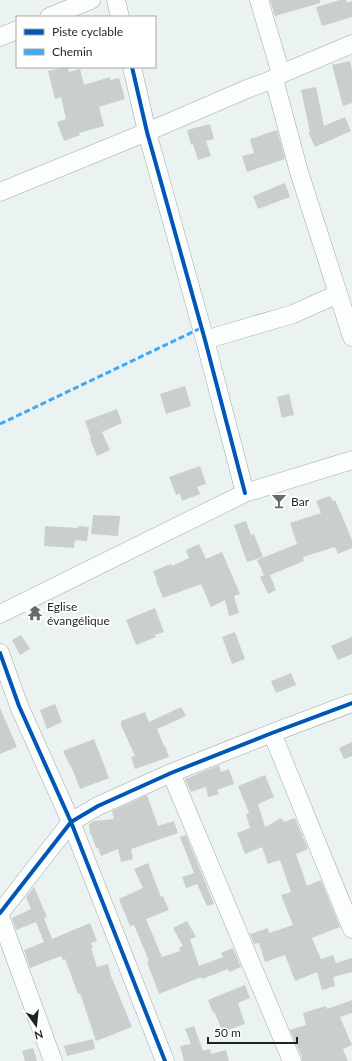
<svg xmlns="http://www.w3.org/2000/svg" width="352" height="1061" viewBox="0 0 352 1061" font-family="Lato,sans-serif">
	<rect width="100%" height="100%" fill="#ebf2f2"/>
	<path fill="#cacfce" d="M270 0H320V3L275 16Z
		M340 0H346L347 3 352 1V17L322 26 316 7Z
		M350 61 352 70V103L343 106 332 65Z
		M67 67H68L69 72 80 69 84 85 110 77V80L119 78 125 99 99 107 104 126 79 133 80 135 64 141 57 122 66 119 61 97 55 99 48 71Z
		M316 87 324 126 345 117 351 131 315 147 308 132H310L301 90Z
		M210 124 214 139 206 141 211 156 198 160 193 144 191 145 187 130Z
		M277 130 285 159 247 172 242 156 254 153 250 139Z
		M285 183 290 197 258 209 253 196Z
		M185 386 191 406 166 414 160 394Z
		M289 394 294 415 282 418 277 397Z
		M117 409 122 423 102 432 110 450 97 456 90 439 91 438 85 421Z
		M200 466 206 484 197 487 200 494 182 501 180 494 176 495 169 477Z
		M330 496 333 501 335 500 348 530 352 540V548L338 554 335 547 303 557 304 561 270 575 276 590 268 594 260 577 264 575 257 560 297 544 290 523 321 513 316 501Z
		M93 515 120 516 118 536 91 534Z
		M246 521 251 535 254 534 263 557 247 562 234 525Z
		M45 526 78 528V526L89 527 87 541 75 540 74 548 44 546Z
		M199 544 206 559 222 552 240 594 234 596 239 613 229 616 225 600 211 607 201 584 163 598 156 581H157L153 571 171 564 172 566 189 558 186 550Z
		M155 608 164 632 155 635 156 637 136 645 126 620Z
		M235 632 245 659 232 664 222 637Z
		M21 635 30 649 20 655 12 640Z
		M352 637V654L338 660 331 646Z
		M291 673 296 685 276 693 271 681Z
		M55 704 62 722 47 729 40 710Z
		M181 707 186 716 157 729 164 746H165L169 757 135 769 131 757 135 756 121 725V721L145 712 149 722Z
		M0 708 17 747 0 754Z
		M94 739 109 778 80 789 71 766H70L63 751Z
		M352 742V756L344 759 339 748Z
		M219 765 221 772 229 769 234 784 217 790 219 794 208 797 206 787 191 792 185 779Z
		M265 775 274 797 258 804 265 827 281 818 284 822 295 818 308 849 296 854 307 886 321 880 340 927 312 938 321 959 333 955 336 963 352 958V972L333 977 335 986 322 990 317 972 295 981 285 955 265 962 259 943 254 944 250 934 268 928 269 933 293 925 281 895 291 892 280 860 268 864 262 847 245 854 237 833 250 828 246 814 249 813 238 786Z
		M147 795 158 826 174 821 178 833 131 849 133 859 121 862 118 849 101 856 98 848H96L91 834 90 835 89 824 94 821 114 819 112 811Z
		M186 835 208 889 214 904 207 906 197 884 186 888 182 877 194 873 180 837Z
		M148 863 161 897 163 896 169 910 146 919 162 957 180 951 179 948 183 946 173 928 187 921 196 937 190 939 199 966 223 957 221 953 233 948 241 967 229 972 228 969 202 979 201 977 159 994 147 962 149 961 134 925 130 926 119 899 143 888 134 869Z
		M34 887 47 917 44 918 52 939 90 923 97 941 91 943 93 947 91 948 97 967 108 964 111 976 132 1027 96 1041 80 993 78 994 65 959 63 960 61 956 30 968 24 950 44 942 36 922 16 930 12 918 31 909 26 897Z
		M245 985 250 998 238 1003 245 1024 222 1032 217 1017 216 1018 215 1012 213 1013 208 1000Z
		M352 1000V1013L340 1017 352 1045 343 1049 348 1061H302V1057L290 1030 306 1025 303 1013 326 1006 327 1009Z
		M194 1026 203 1051 210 1049 211 1054 226 1050 229 1061H184L180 1046 191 1044 185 1029Z
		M93 1039 95 1049 67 1056 64 1046Z
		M33 1048 37 1061H25L22 1051Z"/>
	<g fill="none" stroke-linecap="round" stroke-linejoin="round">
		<g stroke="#a3a8a8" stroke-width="19">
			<path id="minor" d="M116 0 120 17
				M259 0 281 74
				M49 17 91 0
				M0 37 17 30
				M132 67 147 132 205 340 245 493
				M274 79 299 172 352 337
				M0 192 147 132 247 89 274 79 281 74 352 44
				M205 340 293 314 338 294
				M0 614 245 493 352 460
				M0 653 19 706 71 822 165 1061
				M272 733 352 929
				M171 773 292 1061
				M0 913 71 822 98 806 171 773 272 733 352 703
				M0 916 53 1061"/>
		</g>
		<use href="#minor" stroke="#fcfdfd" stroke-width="18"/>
		<path stroke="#3fa9f5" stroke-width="3" stroke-dasharray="6 3" stroke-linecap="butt" d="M0 424 201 328"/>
		<g stroke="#fff" stroke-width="6">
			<path id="cycleway" d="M132 67 147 132 205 340 245 493
				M0 653 19 706 71 822 165 1061
				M0 913 71 822 98 806 171 773 272 733 352 703"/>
		</g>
		<use href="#cycleway" stroke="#0057b8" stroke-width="4"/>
	</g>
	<defs>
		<g id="bar-bare" transform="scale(1.2)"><path d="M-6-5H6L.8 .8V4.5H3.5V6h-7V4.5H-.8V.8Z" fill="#666b6b" stroke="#fff" stroke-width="2.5" paint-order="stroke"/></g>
		<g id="temple-bare" transform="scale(1.2)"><path d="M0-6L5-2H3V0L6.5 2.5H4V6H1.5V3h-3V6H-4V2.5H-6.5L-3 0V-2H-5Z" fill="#666b6b" stroke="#fff" stroke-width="2.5" paint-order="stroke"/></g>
	</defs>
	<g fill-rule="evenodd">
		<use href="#bar-bare" x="279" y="501"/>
		<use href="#temple-bare" x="35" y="613"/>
	</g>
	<g text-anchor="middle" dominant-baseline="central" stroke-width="4" stroke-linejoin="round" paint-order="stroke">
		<g font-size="12" fill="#1f2323" stroke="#fff" text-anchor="start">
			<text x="291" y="501">Bar</text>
			<text x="47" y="606">Eglise<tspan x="47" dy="14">évangélique</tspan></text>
		</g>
	</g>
	<rect x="16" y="16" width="140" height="52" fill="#ffffff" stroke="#a5a7a7"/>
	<rect x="24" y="29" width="20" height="6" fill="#0057b8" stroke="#a5a7a7"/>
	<text x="52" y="36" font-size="12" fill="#1f2323">Piste cyclable</text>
	<rect x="24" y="49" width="20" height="6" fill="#3fa9f5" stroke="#a5a7a7"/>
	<text x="52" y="56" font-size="12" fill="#1f2323">Chemin</text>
	<g transform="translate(36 1025) rotate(165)" stroke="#ffffff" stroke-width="3" paint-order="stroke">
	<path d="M0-3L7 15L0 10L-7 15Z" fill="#1f2323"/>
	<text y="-6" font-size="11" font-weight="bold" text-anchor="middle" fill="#1f2323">N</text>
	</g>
	<path d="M208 1037v6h89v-6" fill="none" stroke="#1f2323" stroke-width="2"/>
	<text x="214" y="1037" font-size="12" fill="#1f2323" stroke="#ffffff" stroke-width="3" paint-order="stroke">50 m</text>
</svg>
